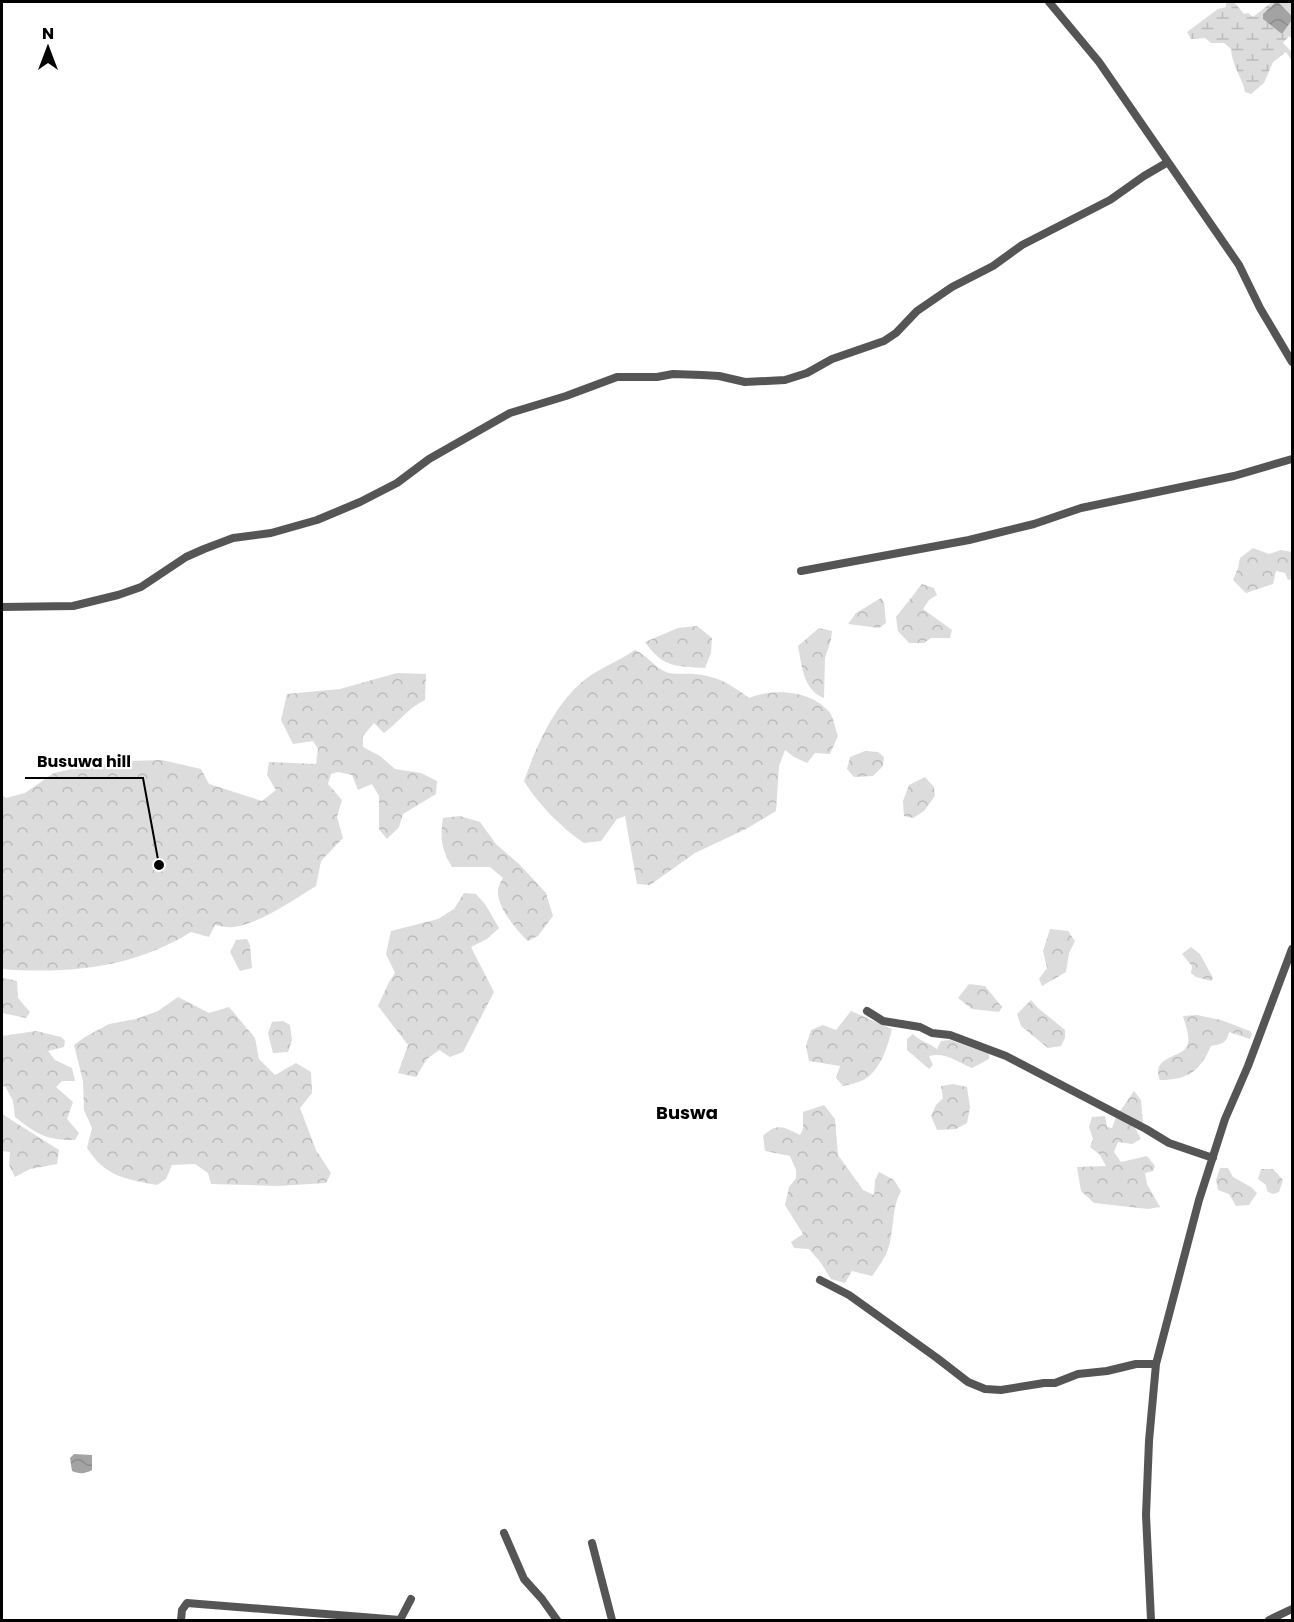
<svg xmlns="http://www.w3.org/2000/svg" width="1294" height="1622" viewBox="0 0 1294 1622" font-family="Poppins,sans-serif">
	<defs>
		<pattern id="forest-crowns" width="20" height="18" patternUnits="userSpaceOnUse" patternTransform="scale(1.5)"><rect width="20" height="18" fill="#dcdcdc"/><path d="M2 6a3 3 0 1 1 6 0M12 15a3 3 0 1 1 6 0" fill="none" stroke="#bbb"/></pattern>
		<pattern id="wetland-marsh" width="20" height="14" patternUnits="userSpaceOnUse" patternTransform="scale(1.5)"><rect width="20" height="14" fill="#dcdcdc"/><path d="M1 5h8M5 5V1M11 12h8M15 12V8" fill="none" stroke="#bbb"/></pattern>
		<pattern id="water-waves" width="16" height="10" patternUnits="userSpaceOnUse" patternTransform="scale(1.5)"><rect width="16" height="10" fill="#a3a3a3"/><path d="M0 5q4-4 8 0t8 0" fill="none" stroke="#8b8b8b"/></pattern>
	</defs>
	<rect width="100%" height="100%" fill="#fff"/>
	<path fill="url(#forest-crowns)" d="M1253 548 1269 554 1281 550 1292 552V579L1288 580 1285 573 1276 571 1273 584 1246 593 1233 580 1238 568 1240 558Z
		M922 584 934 588 937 595 929 600 923 609 952 630 950 638H931L924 643H909L898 631 896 617Z
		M881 598 884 602 886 623 879 628 848 624 856 613Z
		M697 626 712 638 711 653 705 668C676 666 663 668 645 642L678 628Z
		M819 628 832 631 831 640 825 658 824 698C803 690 802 666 798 646Z
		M635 650C647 655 653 666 666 672 674 675 685 673 694 674 718 676 730 684 749 698 773 688 812 690 830 713 834 718 835 729 838 736L830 754 815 753 807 763 794 757 785 750 779 766 776 811 746 829 695 853 650 885 637 884 625 816 617 819 601 841 584 843C562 828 538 804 524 781 537 745 553 707 583 681 596 670 619 661 635 650Z
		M397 673 426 674 425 700C407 709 400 721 384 733L374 723 363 736V747L380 756 395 769 421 773 437 781 436 794 403 814 399 827 387 839 379 829V796L372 784 358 790 352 775 338 772 331 774 328 784 342 800 337 817 343 838 321 861 316 886C291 901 263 922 234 927 228 928 221 926 215 925L209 937 191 932C133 968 69 974 2 969V795L6 798 25 793 54 773 77 768 128 761 162 760 201 769 209 784 262 801 276 790 267 775 269 762 316 764 318 749 313 741 293 744 281 720 287 694 340 689Z
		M865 751 878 752 884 757 883 766 873 776 854 777 847 769 850 757Z
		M925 777 934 787 935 796 924 811 913 818 904 816 903 801 909 785Z
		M460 816 480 822 496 844 519 864 546 893 553 916 538 936 528 941C517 931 497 907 498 891 498 887 501 881 503 878L490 867H452C441 848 440 839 443 818Z
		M464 893 476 894 485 904 499 928 487 939 471 947 494 992 463 1052 450 1057 439 1050 427 1059 416 1077 398 1073 408 1045 378 1006 389 982 395 973 386 954 391 931 438 919 454 909Z
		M1050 929 1068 931 1075 941 1069 953 1066 972 1042 986 1039 979 1047 968 1043 951Z
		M247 939 250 945 252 968 240 971 230 952 236 940Z
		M1191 947 1200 954 1213 978 1211 981 1196 977 1191 973 1192 966 1182 954Z
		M4 978 17 981 18 998 30 1012 26 1018 2 1013V980Z
		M969 984 985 986 1002 1007 999 1012 972 1009 958 998Z
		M178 997 209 1013 229 1007 255 1038 259 1059 275 1075 296 1063 311 1072 312 1093 300 1108 316 1150 331 1173 326 1183 278 1186 211 1184 208 1173 195 1164 172 1165 166 1179 157 1185C125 1179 106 1177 87 1148L92 1128 84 1110 83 1081 74 1045 85 1037 109 1024 136 1019 158 1011Z
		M1031 1000 1038 1008 1065 1030V1038L1061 1046 1048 1048 1021 1026 1017 1014Z
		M851 1011 892 1029C888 1046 880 1072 863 1080 857 1083 850 1084 843 1086L836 1078 840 1066 809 1061 806 1046 811 1030 823 1025 836 1030Z
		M1197 1015 1221 1020 1250 1031 1252 1034 1250 1039 1229 1032C1227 1043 1222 1044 1211 1046 1200 1071 1188 1080 1160 1080 1150 1056 1182 1058 1187 1046 1191 1036 1185 1025 1183 1016Z
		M283 1021 290 1025 292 1040 288 1052 273 1053 268 1033 272 1022Z
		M36 1031 61 1037 65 1041 64 1047 48 1051 55 1060 72 1068 75 1081H62L56 1087 73 1102 67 1119 79 1133 75 1140C46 1140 38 1135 15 1117L13 1101 5 1086 2 1087V1036Z
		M913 1034C920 1041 929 1043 937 1049L941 1041 950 1040 989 1054V1059L972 1068C956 1062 947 1052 929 1056L933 1065 929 1069 907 1050V1039Z
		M953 1084 967 1087 970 1107 967 1123 956 1129 937 1130 931 1116 936 1105 943 1098 941 1086Z
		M1134 1091 1141 1100 1143 1123 1134 1126 1141 1139 1132 1144 1118 1142 1114 1152 1121 1162 1147 1156 1155 1166 1153 1171 1145 1173 1147 1184 1160 1207 1148 1209 1094 1203 1081 1191 1077 1167 1106 1166 1100 1155 1090 1147 1093 1139 1089 1127 1092 1117 1105 1116 1107 1127 1112 1128 1116 1117Z
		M824 1105 835 1119 838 1155 863 1190 874 1195 875 1180 879 1172 894 1180 901 1191C892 1207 894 1225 890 1242 887 1256 880 1265 872 1276L852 1271 845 1283 831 1279 821 1263 809 1249 794 1248 791 1242 803 1234 785 1205 789 1187 796 1178V1170L790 1156 765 1151 763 1136C777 1122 784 1127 800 1135L803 1129V1112Z
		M2 1114 59 1150 57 1164 30 1169 15 1177 9 1165 10 1152 2 1151Z
		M1220 1168H1228L1233 1177 1251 1187 1257 1193 1249 1205 1236 1206 1229 1194 1218 1190 1216 1180Z
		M1261 1169H1273L1283 1180 1279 1192 1273 1194 1267 1191 1266 1185 1258 1179Z"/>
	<path fill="url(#wetland-marsh)" d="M1226 2H1234L1244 14 1248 13 1253 17 1272 2H1292V16L1279 3 1272 5 1263 16 1282 34 1292 20V39L1289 36 1283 43 1292 52V61L1286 52 1273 62 1264 83 1251 94 1245 92C1242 77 1232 66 1231 49L1224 43H1211L1205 38 1191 39 1187 32 1218 9 1226 7Z"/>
	<path fill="url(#water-waves)" d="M1276 2 1279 3 1292 16V20L1282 34 1263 19V14Z
		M74 1454 92 1455V1470C85 1474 79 1474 72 1471L70 1458Z"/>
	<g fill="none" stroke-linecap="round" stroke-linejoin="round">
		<path stroke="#555" stroke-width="8" d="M1049 2 1099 62 1239 265 1260 308 1292 362
			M801 571 969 540 1034 524 1081 508 1234 476 1292 459
			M2 607 73 606 118 595 141 587 186 557 204 549 233 538 271 533 317 520 360 502 397 483 429 459 510 413 566 396 617 377H657L673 374 702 375 719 376 745 382 785 380 807 373 832 359 884 341 896 333 917 311 952 287 993 266 1022 245 1110 200 1144 176 1168 162
			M867 1011 883 1021 920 1027 932 1033 950 1035 1006 1056 1146 1129 1169 1143 1213 1158
			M820 1280 849 1295 937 1358 968 1382 985 1389 1001 1390 1044 1383H1055L1078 1374 1107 1371 1136 1364H1156
			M504 1533 524 1579 542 1599 557 1620
			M592 1543 612 1620
			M181 1620 182 1610 187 1603 400 1620
			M400 1620 411 1599
			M1151 1620 1146 1515 1149 1441 1156 1364 1199 1200 1225 1119 1248 1066 1292 949
			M1269 1620 1292 1609"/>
	</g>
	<g text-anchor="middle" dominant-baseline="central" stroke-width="4.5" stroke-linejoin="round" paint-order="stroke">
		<g font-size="18" font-weight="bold" fill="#000" stroke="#fff">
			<text x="687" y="1112">Buswa</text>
		</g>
	</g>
	<path fill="none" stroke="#000" stroke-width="2" d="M159 865L143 778H25"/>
	<circle fill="#000" stroke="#fff" stroke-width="2" cx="159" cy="865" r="6"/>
	<g font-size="16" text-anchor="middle" font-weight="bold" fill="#000" stroke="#fff" stroke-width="4.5" stroke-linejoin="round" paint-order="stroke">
		<text x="84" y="767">Busuwa hill</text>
	</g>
	<rect width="1294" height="1622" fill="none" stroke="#000000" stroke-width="6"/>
	<g transform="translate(48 48)" stroke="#ffffff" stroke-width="4.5" paint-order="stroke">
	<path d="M0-4.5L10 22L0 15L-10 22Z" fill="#000000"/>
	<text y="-9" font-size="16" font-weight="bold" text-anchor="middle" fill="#000000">N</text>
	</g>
</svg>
